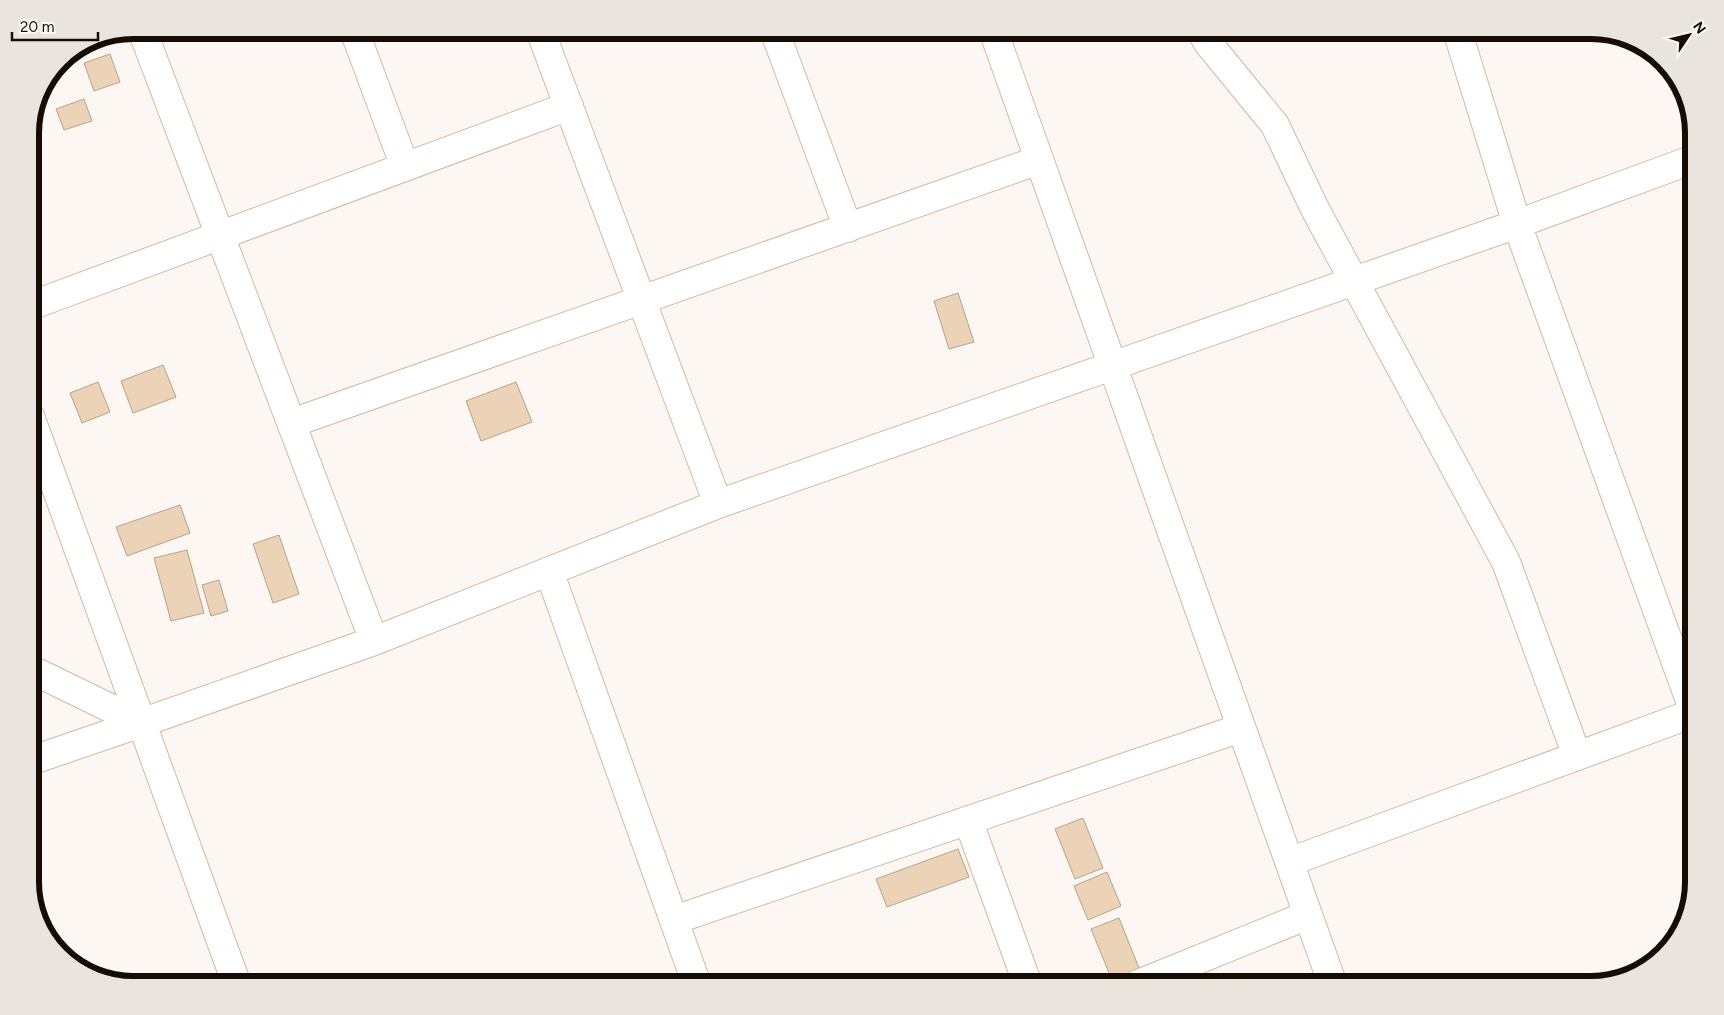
<svg xmlns="http://www.w3.org/2000/svg" width="1724" height="1015" viewBox="0 0 1724 1015" font-family="Figtree,sans-serif">
	<rect width="100%" height="100%" fill="#fcf7f2"/>
	<path fill="#ecd2b7" stroke="#baa187" d="M110 54 120 82 94 91 84 63Z
		M38 92 42 102 35 104 38 93Z
		M84 99 92 121 64 130 56 109Z
		M958 293 974 342 949 349 934 301Z
		M163 365 176 397 133 413 121 381Z
		M98 382 110 412 82 423 70 393Z
		M516 382 532 422 481 441 466 401Z
		M180 505 190 533 127 556 116 527Z
		M279 535 299 594 273 603 253 544Z
		M187 550 204 613 171 621 154 558Z
		M219 580 228 611 211 616 202 585Z
		M1083 818 1103 868 1075 879 1055 829Z
		M958 849 969 877 887 907 876 879Z
		M1107 872 1121 906 1088 920 1074 886Z
		M1119 918 1143 978 1124 985H1114L1091 929Z
		M1258 979 1260 985H1242Z"/>
	<g fill="none" stroke-linecap="round" stroke-linejoin="round">
		<g stroke="#d3baa0" stroke-width="30">
			<path id="minor" d="M142 30 374 641
				M354 30 405 167
				M540 30 718 504
				M774 30 848 228
				M993 30 1333 985
				M1200 30 1208 43 1275 125 1315 209 1506 562 1577 756
				M1457 30 1517 224 1694 712
				M30 306 569 106
				M30 416 237 985
				M292 423 1039 160
				M549 571 697 985
				M30 669 141 723 374 641 718 504 1517 224 1694 159
				M30 761 141 723
				M968 820 1028 985
				M1289 862 1694 713
				M674 920 1241 728
				M1136 985 1308 915"/>
		</g>
		<use href="#minor" stroke="#fff" stroke-width="28"/>
	</g>
	<path d="M0 0H1724V1015H0ZM133 39H1591A94 94 0 0 1 1685 133V882A94 94 0 0 1 1591 976H133A94 94 0 0 1 39 882V133A94 94 0 0 1 133 39Z" fill="#eae4df" fill-rule="evenodd"/>
	<path fill="none" stroke="#150c04" stroke-width="6" d="M133 39H1591A94 94 0 0 1 1685 133V882A94 94 0 0 1 1591 976H133A94 94 0 0 1 39 882V133A94 94 0 0 1 133 39Z"/>
	<g transform="translate(1689 35) rotate(55)" stroke="#fcf7f2" stroke-width="4" paint-order="stroke">
	<path d="M0-4L9 19L0 12L-9 19Z" fill="#150c04"/>
	<text y="-8" font-size="14" font-weight="bold" text-anchor="middle" fill="#150c04">N</text>
	</g>
	<path d="M12 32v8h86v-8" fill="none" stroke="#150c04" stroke-width="2.5"/>
	<text x="20" y="32" font-size="15" fill="#150c04" stroke="#fcf7f2" stroke-width="4" paint-order="stroke">20 m</text>
</svg>
